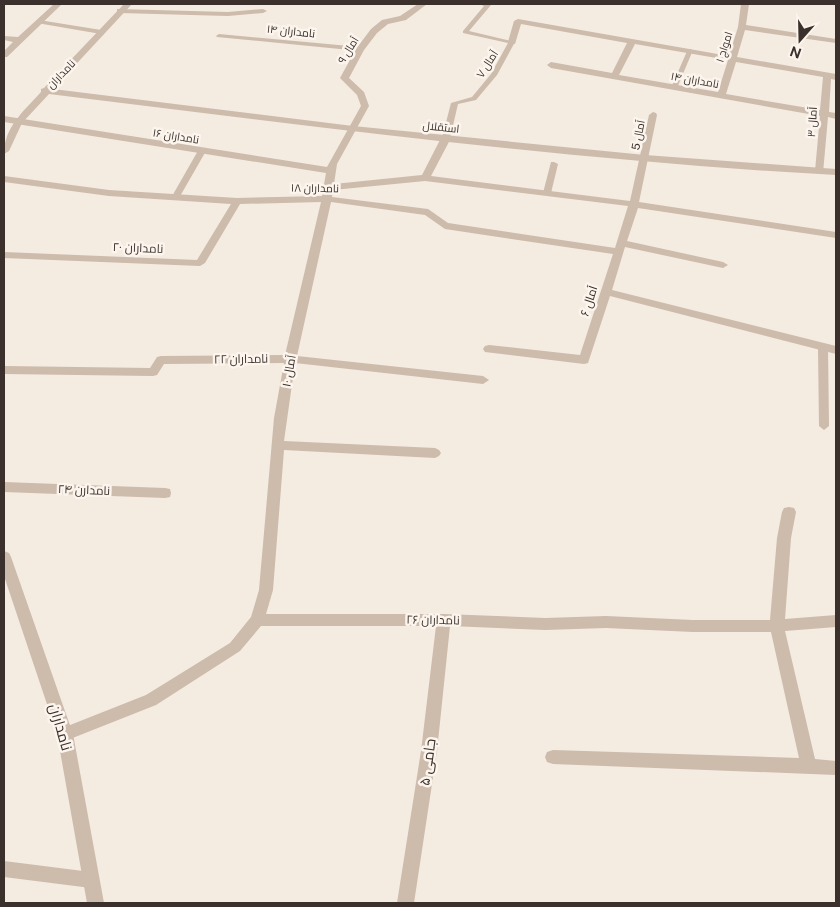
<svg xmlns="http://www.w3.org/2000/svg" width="840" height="907" viewBox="0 0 840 907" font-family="'Public Sans',Cairo,sans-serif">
	<rect width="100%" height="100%" fill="#f4ebe1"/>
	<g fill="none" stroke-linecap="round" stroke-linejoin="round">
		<path fill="#cdbbac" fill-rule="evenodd" d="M479 4 491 5 469 31 515 42 497 75 476 100 458 104 450 138 446 140H443L442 138 451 103 472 97 491 74 508 43 463 33V31L484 6Z
			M39 20 101 30 104 32 101 34 37 23 36 22Z
			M219 34 360 47 363 49 360 51 217 37 216 36Z
			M688 49 693 50 677 88 672 89 671 88Z
			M199 149H205L206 151 179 198 175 200H172L171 198Z
			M551 162H554L558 164 551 193 547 195 543 193Z
			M823 345 828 348 829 426 824 430 819 426 818 348Z"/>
		<path fill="#cdbbac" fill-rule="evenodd" d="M54 4H62L7 57H4V51L13 42 4 40V36L18 37Z
			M418 4H427L406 20 388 24 377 33 364 50 349 78 364 92 369 106 337 164 334 184 422 175 441 138 446 135 451 138 431 176 630 201 649 115 653 112 656 113 657 115 639 202 836 232V238L638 208 627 241 723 262 728 265 723 268 625 247 612 290 836 346V354L610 296 588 363 584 364 485 352 483 349 485 346 489 345 580 355 613 254 445 229 425 215 331 202 297 356 483 376 489 380 483 384 295 363 284 441 435 448 439 450 441 453 439 456 435 458 284 450 273 590 266 614H444L545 618 606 616 693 620H770L777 538 782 512 784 508 789 507 794 508 796 512 791 538 785 619 836 615V627L785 631 815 759 836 761V775L553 764 547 762 545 757 547 752 553 750 799 758 771 632H693L606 628 545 630 450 626 437 751 414 903H397L421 751 436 626H261L240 651 156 705 65 741 60 739 57 734 60 729 146 695 230 643 251 617 259 590 274 418 284 363 164 364 157 375 153 376 4 374V366L150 368 157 357 161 356 285 355 321 202 240 204 205 263 200 266 4 258V252L197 260 231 204 109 196 4 182V176L109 190 237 198 322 196 326 173 4 122V116L327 167 361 106 357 95 340 78 356 49 371 29 382 20 400 16ZM425 181 628 206 615 248 448 223 428 209 332 197 333 190Z
			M741 4H749L746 25 836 39V43L745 30 737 57 836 74V80L831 79 829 112 836 113V119L828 117 823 173H817L815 171 820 116 551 68 547 65 551 62 612 73 627 43 521 24 515 44 508 42 514 21 518 19 729 56 738 27ZM635 44 728 60 718 92 619 75ZM736 62 823 77 820 110 726 94Z
			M117 9 228 12 263 9 267 11 263 13 228 16 120 13H117Z
			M4 482 165 488 170 489 171 493 170 497 165 498 4 492Z
			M4 861 91 872 97 874 99 880 97 886 91 888 4 877Z"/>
		<path fill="#cdbbac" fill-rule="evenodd" d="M124 4H132L53 89 353 126 645 155 836 169V175C573 161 310 126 49 94L22 123 9 151 4 154C4 127 24 111 41 92V89L44 88Z
			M4 551 9 553 11 557 73 734 104 903H87L57 734 4 576Z"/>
	</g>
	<g text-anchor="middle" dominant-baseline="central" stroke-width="5" stroke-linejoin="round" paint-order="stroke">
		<g font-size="11" fill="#3b302b" stroke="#fbf5ee">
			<text transform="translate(291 31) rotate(6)">نامداران ۱۴</text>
			<text transform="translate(724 47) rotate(-72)">امواج ۱</text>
			<text transform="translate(348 50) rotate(-58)">آمال ۹</text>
			<text transform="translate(487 64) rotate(-57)">آمال ۷</text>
			<text transform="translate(61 74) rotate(-46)">نامداران</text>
			<text transform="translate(695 80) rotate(10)">نامداران ۱۴</text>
			<text transform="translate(812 122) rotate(-86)">آمال ۳</text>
			<text transform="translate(441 127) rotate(6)">استقلال</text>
			<text transform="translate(638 135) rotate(-79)">آمال 5</text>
			<text transform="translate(176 136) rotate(9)">نامداران ۱۶</text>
			<text transform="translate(315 188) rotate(1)">نامداران ۱۸</text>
		</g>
		<g font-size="12" fill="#3b302b" stroke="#fbf5ee">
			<text transform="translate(138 248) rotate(2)">نامداران ۲۰</text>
			<text transform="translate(589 301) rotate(-72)">آمال ۶</text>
			<text transform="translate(241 359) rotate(-1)">نامداران ۲۲</text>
			<text transform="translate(289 371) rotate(-80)">آمال ۱۰</text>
			<text transform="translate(84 490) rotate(2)">نامدارن ۲۴</text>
			<text transform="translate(433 620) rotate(1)">نامداران ۲۶</text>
		</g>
		<g font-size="15" fill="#3b302b" stroke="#fbf5ee">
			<text transform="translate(61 727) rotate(74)">نامداران</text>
			<text transform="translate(427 762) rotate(-82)">جامی ۵</text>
		</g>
	</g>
	<rect width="840" height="907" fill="none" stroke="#3b302b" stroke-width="10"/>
	<g transform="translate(800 40) rotate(200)" stroke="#fbf5ee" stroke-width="4" paint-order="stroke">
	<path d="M0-4L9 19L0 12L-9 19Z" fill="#3b302b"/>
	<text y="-8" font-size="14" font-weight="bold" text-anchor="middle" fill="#3b302b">N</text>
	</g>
</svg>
